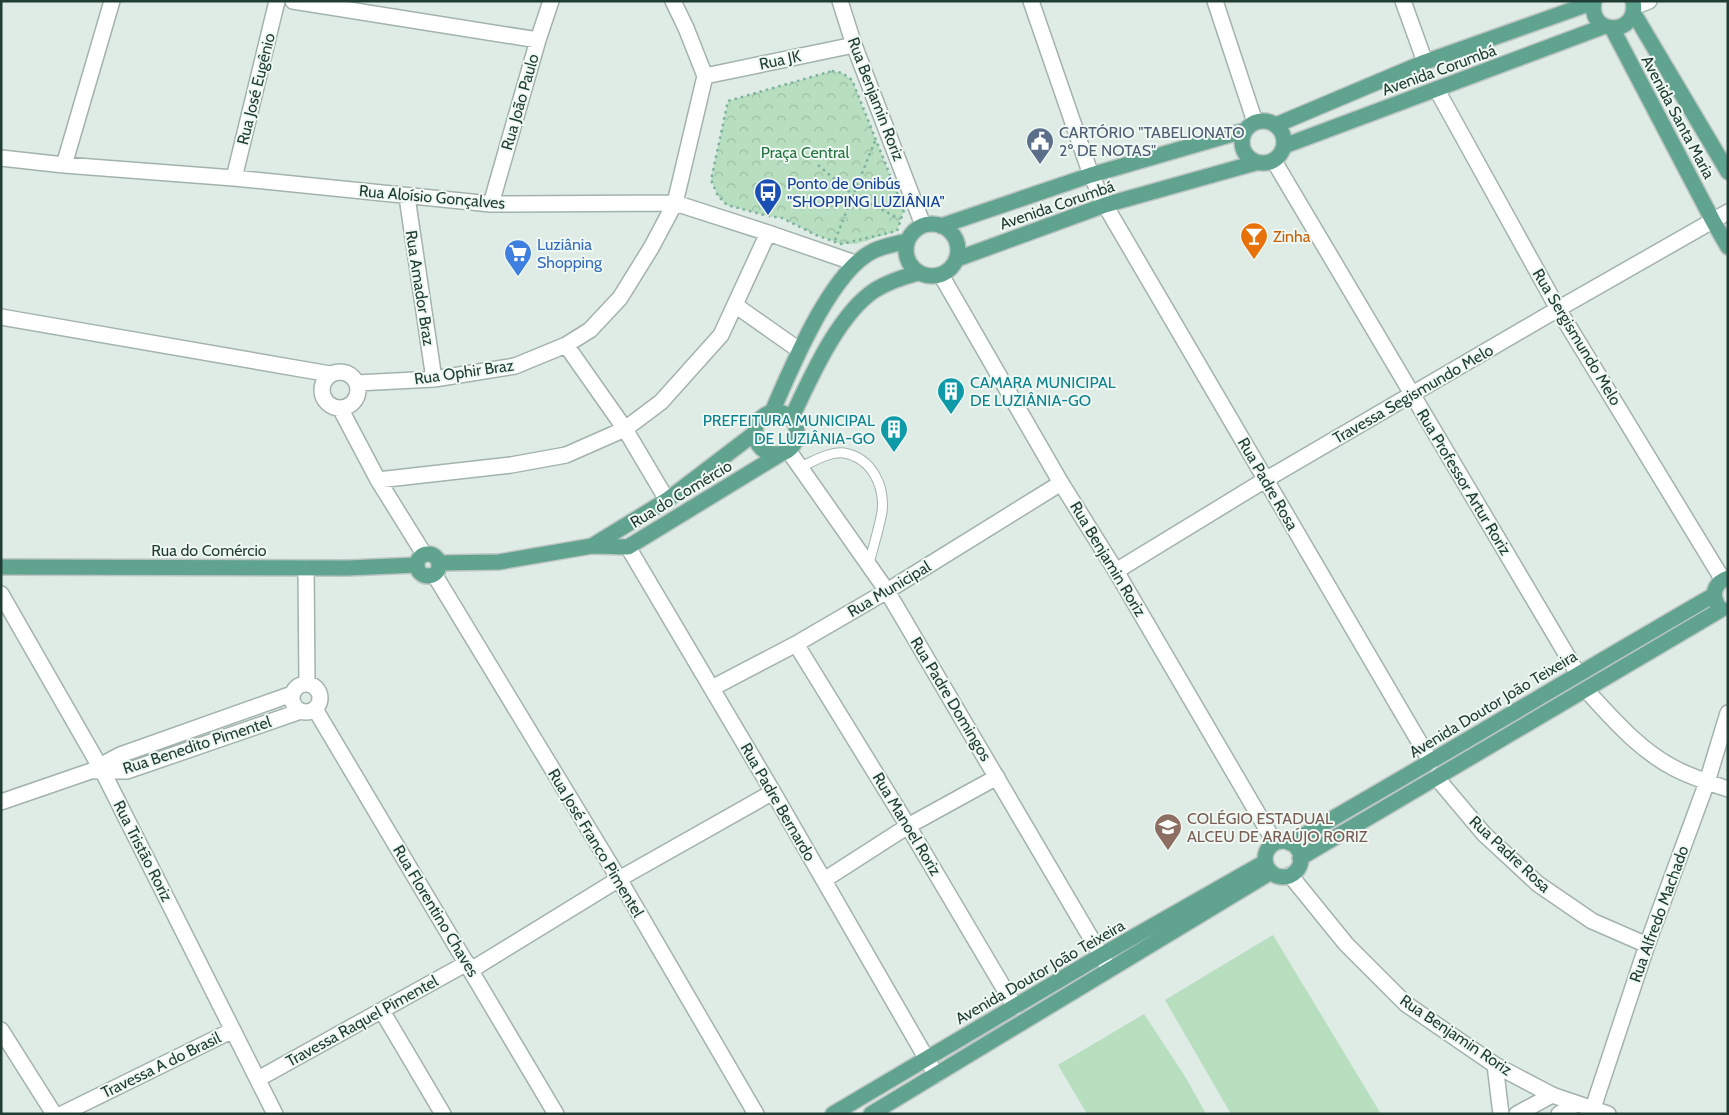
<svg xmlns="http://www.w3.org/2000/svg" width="1729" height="1115" viewBox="0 0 1729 1115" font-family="Cabin,sans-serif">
	<defs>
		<pattern id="park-crowns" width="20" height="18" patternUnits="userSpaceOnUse" patternTransform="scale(1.25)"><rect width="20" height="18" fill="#b6debf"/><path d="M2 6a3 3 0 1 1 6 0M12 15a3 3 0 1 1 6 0" fill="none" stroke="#9cbfa5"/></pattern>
	</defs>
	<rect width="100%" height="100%" fill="#dfebe5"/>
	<path fill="url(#park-crowns)" d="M832 71 842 73 852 80 904 210 897 231 856 244H841L816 235 782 218 768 216 727 205 718 196 711 180 728 101Z"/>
	<path fill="#b6debf" d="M1273 935 1381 1114H1231L1165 1000Z
		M1144 1014 1186 1078 1206 1114H1087L1058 1065Z"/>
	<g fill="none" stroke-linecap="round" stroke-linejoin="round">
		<g stroke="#a2b3ac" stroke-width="11">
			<path id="service" d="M800 467C813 462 829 451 844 453 872 458 885 486 882 512 879 529 873 547 869 564"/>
		</g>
		<g stroke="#a2b3ac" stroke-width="18">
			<path id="minor" d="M293 1 538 40
				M1031 1 1091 175 1105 205 1431 762
				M1215 1 1255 122
				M1403 1 1425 62
				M705 76 854 45
				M1437 90 1558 309 1723 580
				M1 158 64 165 234 178 491 204 675 203 768 233 855 263
				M1274 161 1578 674
				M64 165 112 1
				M234 178 277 1
				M407 197 434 379
				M491 204 538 40 551 1
				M735 305 799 350
				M1 317 330 374
				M566 345 625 429 667 500
				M322 390a18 18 0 1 1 36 0a18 18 0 1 1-36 0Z
				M357 383 434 379 515 366 566 345 590 330 620 298 651 248 675 203 705 76 686 28 673 1
				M340 408 378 480 424 554
				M788 450 887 591 1108 967
				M378 480 511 465 566 455 625 429 661 402 721 335 768 233
				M628 547 773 792 936 1075
				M306 568 307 684
				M1116 571 1265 480 1558 309 1728 212
				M434 574 619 879 756 1114
				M1 594 103 772 275 1114
				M796 644 908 826 1015 1007
				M292 698a14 14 0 1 1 28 0a14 14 0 1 1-28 0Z
				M712 688 796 644 887 591 1061 483
				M1586 690C1612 718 1639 750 1674 768 1691 777 1710 783 1728 789
				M315 709 556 1114
				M95 771H127L301 711
				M1436 777 1484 834 1538 884 1592 921 1647 945
				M1 802 91 771 120 755 292 694
				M824 880 908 826 997 777
				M471 970 619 879 773 792
				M382 1011 443 1114
				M1 1030 54 1114
				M258 1079 467 963
				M62 1114 233 1030
				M1517 1114 1552 1095
				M1559 1114 1576 1104
				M1591 1114 1647 945 1707 782 1728 713"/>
		</g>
		<g stroke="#a2b3ac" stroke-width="18">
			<path id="tertiary" d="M840 1 854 45 923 225
				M941 275 1061 483 1116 571 1275 843
				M1290 875 1346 944 1406 1004 1495 1065 1552 1095 1608 1114
				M1495 1065 1501 1114"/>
		</g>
		<g stroke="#9db8ad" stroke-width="18">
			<path id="secondary" d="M1634 7 1649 1"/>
		</g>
		<g stroke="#bcc5c2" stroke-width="18">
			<path id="primary" d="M1594 1C1587 37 1640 36 1633 1
				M1633 12 1728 172
				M1612 28 1713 221 1728 247
				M1242 142a21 21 0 1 1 42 0a21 21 0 1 1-42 0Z
				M1276 125 1425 62 1594 2
				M1284 146 1605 26
				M906 250a26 26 0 1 1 52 0a26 26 0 1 1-52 0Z
				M941 226 1091 175 1243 131
				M957 259 1105 205 1255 163
				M772 412C791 369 830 272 873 251 883 246 896 244 907 241
				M755 433a21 21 0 1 1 42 0a21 21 0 1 1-42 0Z
				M791 419C810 379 838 314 875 290 888 282 903 277 918 273
				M592 546 667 500 755 433
				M417 565a11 11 0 1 1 22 0a11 11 0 1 1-22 0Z
				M439 563 499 562 592 546 628 547 782 453
				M1 567 348 568 416 565
				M1717 604C1711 592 1716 582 1728 578
				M1265 859a18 18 0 1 1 36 0a18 18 0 1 1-36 0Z
				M1290 843C1432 762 1572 677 1714 595
				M1300 858 1722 609
				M833 1114 1100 956 1265 862
				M871 1114 1271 872"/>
		</g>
		<path stroke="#7db19f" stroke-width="2.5" stroke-dasharray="2.5 4" stroke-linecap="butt" d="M832 71 842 73 852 80 904 210 897 231 841 244 816 235 782 218 768 216 727 205 718 196 711 180 728 101Z
			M818 165 853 195 900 219
			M835 240 875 141"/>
		<use href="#service" stroke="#fff" stroke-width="9"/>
		<use href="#minor" stroke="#fff" stroke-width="15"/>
		<use href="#tertiary" stroke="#fff" stroke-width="15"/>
		<use href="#secondary" stroke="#fff" stroke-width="15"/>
		<use href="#primary" stroke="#60a490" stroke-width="15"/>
	</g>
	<defs>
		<g id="civic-pin" transform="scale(1.4375)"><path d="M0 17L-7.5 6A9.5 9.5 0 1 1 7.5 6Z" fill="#5c6f8a" stroke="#f0f8f3"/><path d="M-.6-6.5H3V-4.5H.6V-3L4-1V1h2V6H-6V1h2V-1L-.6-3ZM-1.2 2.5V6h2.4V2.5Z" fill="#fff"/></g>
		<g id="bus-pin" transform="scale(1.4375)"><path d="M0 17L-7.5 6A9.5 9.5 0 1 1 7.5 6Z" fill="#1a4fb4" stroke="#f0f8f3"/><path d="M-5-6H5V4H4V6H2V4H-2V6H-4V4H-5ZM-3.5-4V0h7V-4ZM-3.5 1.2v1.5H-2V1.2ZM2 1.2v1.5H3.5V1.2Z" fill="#fff"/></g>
		<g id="bar-pin" transform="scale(1.4375)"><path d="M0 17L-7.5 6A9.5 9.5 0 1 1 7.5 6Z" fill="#e8710a" stroke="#f0f8f3"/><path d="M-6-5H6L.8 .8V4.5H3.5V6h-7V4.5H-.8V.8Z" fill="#fff"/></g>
		<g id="supermarket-pin" transform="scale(1.4375)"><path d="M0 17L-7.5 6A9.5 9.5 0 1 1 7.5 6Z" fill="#3f7fe0" stroke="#f0f8f3"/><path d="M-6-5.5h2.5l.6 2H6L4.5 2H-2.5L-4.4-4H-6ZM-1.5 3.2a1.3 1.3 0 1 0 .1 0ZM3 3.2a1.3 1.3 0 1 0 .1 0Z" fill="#fff"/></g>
		<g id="building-pin" transform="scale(1.4375)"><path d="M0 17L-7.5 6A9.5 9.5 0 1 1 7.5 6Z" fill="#0f9aa8" stroke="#f0f8f3"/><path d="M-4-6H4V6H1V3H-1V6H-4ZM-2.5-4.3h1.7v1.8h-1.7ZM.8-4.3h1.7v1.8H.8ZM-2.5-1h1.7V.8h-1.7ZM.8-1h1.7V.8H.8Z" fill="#fff"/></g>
		<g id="school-pin" transform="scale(1.4375)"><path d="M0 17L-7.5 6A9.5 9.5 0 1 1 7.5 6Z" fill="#8d6e63" stroke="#f0f8f3"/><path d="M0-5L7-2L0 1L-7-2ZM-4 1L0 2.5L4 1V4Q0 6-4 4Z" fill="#fff"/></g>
	</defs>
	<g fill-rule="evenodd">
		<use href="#civic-pin" x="1040" y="141"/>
		<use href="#bus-pin" x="768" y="192"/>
		<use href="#bar-pin" x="1254" y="236"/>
		<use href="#supermarket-pin" x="518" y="253"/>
		<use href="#building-pin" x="951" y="391"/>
		<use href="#building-pin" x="894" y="429"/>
		<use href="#school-pin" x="1168" y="827"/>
	</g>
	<g text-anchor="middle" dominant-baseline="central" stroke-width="4" stroke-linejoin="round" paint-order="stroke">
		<g font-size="16" fill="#1f3d33" stroke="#f0f8f3">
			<text transform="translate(780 60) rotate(-12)">Rua JK</text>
			<text transform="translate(1439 70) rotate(-20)">Avenida Corumbá</text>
			<text transform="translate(256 89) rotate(-76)">Rua José Eugênio</text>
			<text transform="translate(876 99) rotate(69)">Rua Benjamin Roriz</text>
			<text transform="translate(520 102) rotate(-74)">Rua João Paulo</text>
			<text transform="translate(1678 117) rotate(62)">Avenida Santa Maria</text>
			<text transform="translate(432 197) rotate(5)">Rua Aloísio Gonçalves</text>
			<text transform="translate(1057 205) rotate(-19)">Avenida Corumbá</text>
			<text transform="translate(420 288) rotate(81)">Rua Amador Braz</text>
			<text transform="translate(1577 337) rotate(59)">Rua Sergismundo Melo</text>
			<text transform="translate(464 372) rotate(-8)">Rua Ophir Braz</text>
			<text transform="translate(1413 394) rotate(-30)">Travessa Segismundo Melo</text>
			<text transform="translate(1464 482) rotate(59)">Rua Professor Artur Roriz</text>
			<text transform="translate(1268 484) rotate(60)">Rua Padre Rosa</text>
			<text transform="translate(681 494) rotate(-31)">Rua do Comércio</text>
			<text x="209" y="550">Rua do Comércio</text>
			<text transform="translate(1108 559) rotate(59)">Rua Benjamin Roriz</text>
			<text transform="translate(889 589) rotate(-31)">Rua Municipal</text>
			<text transform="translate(951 699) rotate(59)">Rua Padre Domingos</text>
			<text transform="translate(1493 704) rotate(-31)">Avenida Doutor João Teixeira</text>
			<text transform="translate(197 745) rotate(-18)">Rua Benedito Pimentel</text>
			<text transform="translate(778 802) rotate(60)">Rua Padre Bernardo</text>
			<text transform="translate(907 824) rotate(59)">Rua Manoel Roriz</text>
			<text transform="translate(596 843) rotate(59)">Rua José Franco Pimentel</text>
			<text transform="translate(143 851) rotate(63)">Rua Tristão Roriz</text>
			<text transform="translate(1510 854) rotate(43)">Rua Padre Rosa</text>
			<text transform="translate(436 911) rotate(59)">Rua Florentino Chaves</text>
			<text transform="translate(1659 914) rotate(-70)">Rua Alfredo Machado</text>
			<text transform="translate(1040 972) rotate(-30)">Avenida Doutor João Teixeira</text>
			<text transform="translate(362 1021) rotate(-29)">Travessa Raquel Pimentel</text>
			<text transform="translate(1456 1035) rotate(34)">Rua Benjamin Roriz</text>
			<text transform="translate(161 1065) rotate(-26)">Travessa A do Brasil</text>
		</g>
		<g font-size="16" fill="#4e5e75" stroke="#f0f8f3" text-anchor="start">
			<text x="1059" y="132">CARTÓRIO "TABELIONATO<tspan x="1059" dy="18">2º DE NOTAS"</tspan></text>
		</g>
		<g font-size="16" fill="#277642" stroke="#f0f8f3">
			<text x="805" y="152">Praça Central</text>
		</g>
		<g font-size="16" fill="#164399" stroke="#f0f8f3" text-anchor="start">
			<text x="787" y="183">Ponto de Onibús<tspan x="787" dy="18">"SHOPPING LUZIÂNIA"</tspan></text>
		</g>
		<g font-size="16" fill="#c56008" stroke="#f0f8f3" text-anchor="start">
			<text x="1273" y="236">Zinha</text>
		</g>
		<g font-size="16" fill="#366cbe" stroke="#f0f8f3" text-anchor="start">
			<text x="537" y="244">Luziânia<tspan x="537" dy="18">Shopping</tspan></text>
		</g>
		<g font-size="16" fill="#0d838f" stroke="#f0f8f3" text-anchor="start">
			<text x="970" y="382">CAMARA MUNICIPAL<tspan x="970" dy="18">DE LUZIÂNIA-GO</tspan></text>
			<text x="875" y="420" text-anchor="end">PREFEITURA MUNICIPAL<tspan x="875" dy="18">DE LUZIÂNIA-GO</tspan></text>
		</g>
		<g font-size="16" fill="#785e54" stroke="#f0f8f3" text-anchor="start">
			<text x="1187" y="818">COLÉGIO ESTADUAL<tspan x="1187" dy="18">ALCEU DE ARAÚJO RORIZ</tspan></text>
		</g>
	</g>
	<rect width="1729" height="1115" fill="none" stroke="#1f3d33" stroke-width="5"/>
</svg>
